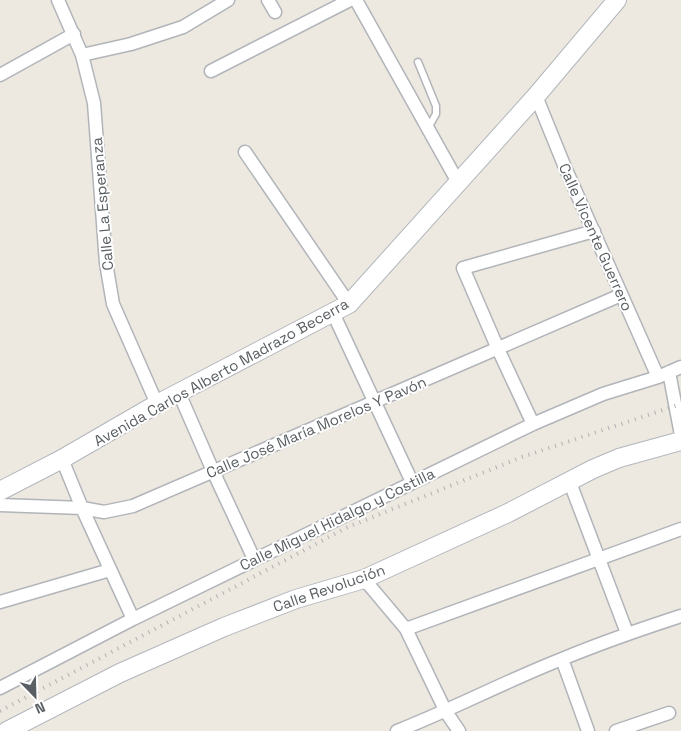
<svg xmlns="http://www.w3.org/2000/svg" width="681" height="731" viewBox="0 0 681 731" font-family="'Space Grotesk',sans-serif">
	<rect width="100%" height="100%" fill="#ede8e0"/>
	<g fill="none" stroke-linecap="round" stroke-linejoin="round">
		<g stroke="#b1b5b9" stroke-width="9">
			<path id="lane" d="M418 62 436 106V114L428 128"/>
		</g>
		<g stroke="#b1b5b9" stroke-width="15">
			<path id="street" d="M58 0 82 55 94 103 106 263 113 304 157 404
				M268 0 275 12
				M356 0 459 184
				M82 55 131 44 183 27 228 0
				M211 71 350 0
				M0 75 74 34
				M536 96 564 165 658 377
				M245 152 349 304
				M333 313 412 482
				M669 372 681 435
				M179 393 213 471 254 559
				M533 424 498 349 463 268 594 231
				M62 459 82 508 133 619
				M569 480 627 633
				M0 505 82 508 104 512 133 506 621 295
				M364 579 406 629 446 712 459 731
				M0 602 110 570
				M406 629 681 529
				M562 659 588 731
				M0 688 133 619 533 424 603 394 658 377 681 367
				M397 731C453 709 506 681 562 659 601 643 641 629 681 616
				M616 731 669 713"/>
		</g>
		<g stroke="#b2b7bc" stroke-width="20">
			<path id="secondary" d="M0 491 62 459 157 404 349 304 536 96 617 0
				M7 731 120 673 224 627 296 599 364 579 508 513 593 469 619 458 681 441"/>
		</g>
		<use href="#lane" stroke="#fff" stroke-width="6"/>
		<use href="#street" stroke="#fff" stroke-width="12"/>
		<use href="#secondary" stroke="#fff" stroke-width="18"/>
		<path stroke="#b0b1b2" stroke-width="4" stroke-dasharray="1 6" stroke-linecap="butt" d="M0 711 348 527 522 457 681 404"/>
	</g>
	<g text-anchor="middle" dominant-baseline="central" stroke-width="4" stroke-linejoin="round" paint-order="stroke">
		<g font-size="15" fill="#595f62" stroke="#fff">
			<text transform="translate(102 204) rotate(-95)">Calle La Esperanza</text>
			<text transform="translate(596 237) rotate(66)">Calle Vicente Guerrero</text>
			<text transform="translate(221 372) rotate(-29)">Avenida Carlos Alberto Madrazo Becerra</text>
			<text transform="translate(316 427) rotate(-23)">Calle José María Morelos Y Pavón</text>
			<text transform="translate(337 519) rotate(-26)">Calle Miguel Hidalgo y Costilla</text>
			<text transform="translate(329 588) rotate(-19)">Calle Revolución</text>
		</g>
	</g>
	<g transform="translate(35 696) rotate(157)" stroke="#ffffff" stroke-width="4" paint-order="stroke">
	<path d="M0-4L9 19L0 12L-9 19Z" fill="#595f62"/>
	<text y="-8" font-size="14" font-weight="bold" text-anchor="middle" fill="#595f62">N</text>
	</g>
</svg>
